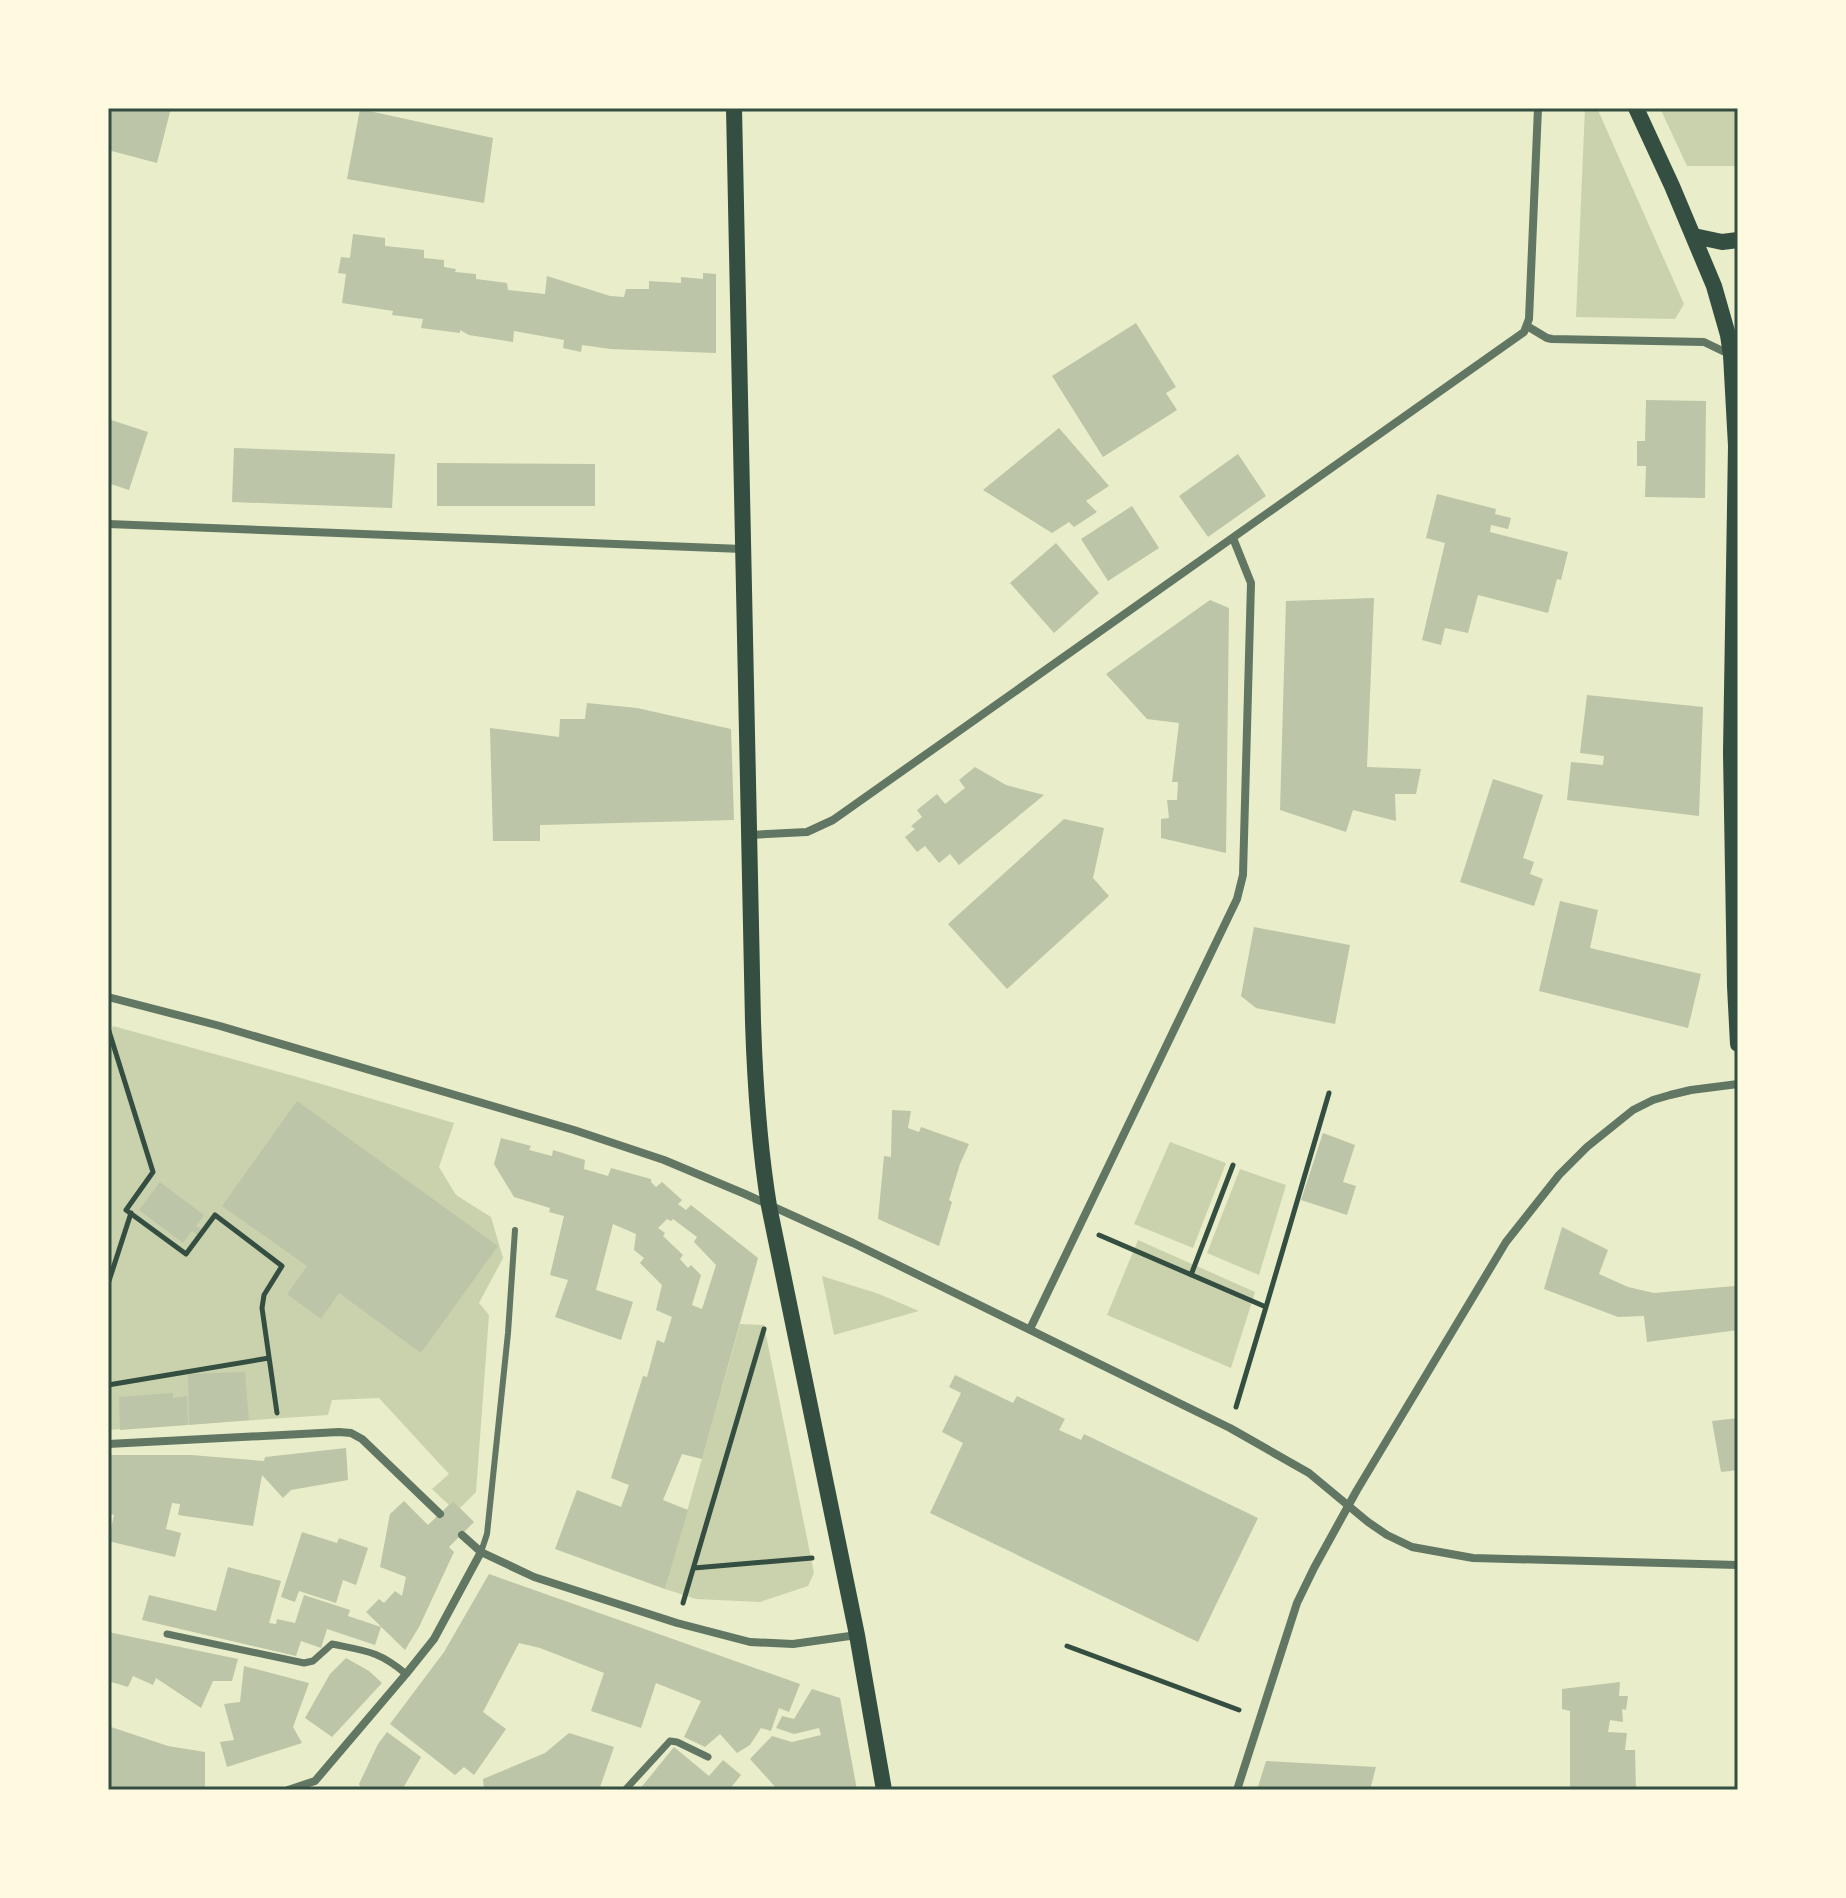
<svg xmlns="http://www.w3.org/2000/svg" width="1846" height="1898" viewBox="0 0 1846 1898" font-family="'Open Sans',sans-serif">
	<rect width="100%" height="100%" fill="#e9edc9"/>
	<path fill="#cad2ad" d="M1585 108H1597L1684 304 1675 319 1576 317Z
		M1660 108H1738V166H1687Z
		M113 1026 294 1076 454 1123 439 1167 456 1195 491 1217 503 1258 479 1303 489 1315 476 1492 460 1508 453 1501 449 1505 432 1489 449 1474 379 1398 332 1400 328 1415 108 1430V1039Z
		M1170 1142 1226 1163 1193 1248 1134 1224Z
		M1240 1169 1286 1185 1259 1275 1207 1253Z
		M1138 1240 1255 1292 1231 1368 1107 1315Z
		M822 1276 879 1294 919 1311 834 1335Z
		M740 1324 764 1325 814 1573 808 1586 760 1602 696 1599 665 1589Z"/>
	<path fill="#bcc5a7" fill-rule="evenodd" d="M108 108H171L157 163 108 150Z
		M360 109 493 138 484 203 347 179Z
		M353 234 385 238V246L424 250V258L444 260V267L456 269 455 272 476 274V279L507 283 508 290 545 294 547 276 610 296 624 297 626 289H649V281L681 283V277L703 279V273L716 274V353L610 349 582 345 581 352 563 348 564 340 514 331 513 342 469 335 460 330V333L421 328 423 319 392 315 393 311 342 303 346 274 338 273 341 257 350 258Z
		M1136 323 1176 387 1166 393 1177 410 1103 457 1052 376Z
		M1646 400 1706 401 1705 498 1645 497 1646 466H1637V441H1645Z
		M108 419 148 432 129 490 108 483Z
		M1059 428 1109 486 1086 501 1097 512 1074 527 1069 522 1052 533 983 490Z
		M234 448 395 454 392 508 232 502Z
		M1238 454 1266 496 1208 537 1179 496Z
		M437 463 595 464V506H437Z
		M1437 494 1496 509 1495 514 1511 518 1508 529 1491 525 1490 532 1568 552 1561 580 1557 579 1548 613 1478 595 1468 633 1445 628 1441 645 1422 640 1445 543 1426 538Z
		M1132 506 1159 548 1108 581 1081 539Z
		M1056 543 1099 593 1054 633 1010 583Z
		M1374 598 1367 767 1421 769 1416 794H1395L1396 821 1353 810 1346 832 1280 810 1286 601Z
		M1210 600 1229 608 1226 853 1161 838V819L1169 818 1167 800H1177L1178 782H1172L1179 723 1147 719 1106 674Z
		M1587 695 1703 707 1699 816 1567 800 1571 762 1603 765 1604 756 1580 753Z
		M587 703 637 708 731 729 734 820 540 825V841H493L490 728 559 737 560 719H585Z
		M975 767 1006 785 1044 795 959 865 950 854 939 863 925 846 917 852 905 837 915 829 911 826 922 817 917 810 937 794 945 804 965 788 959 780Z
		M1493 779 1543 795 1523 858 1534 862 1530 874 1543 879 1534 906 1460 882Z
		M1064 819 1104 828 1093 878 1109 896 1007 989 948 924Z
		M1560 901 1598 910 1590 948 1701 974 1688 1028 1539 991Z
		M1254 927 1350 945 1335 1024 1256 1008 1241 996Z
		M297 1101 498 1246 421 1353 339 1293 321 1319 287 1294 307 1266 222 1206Z
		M892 1110 911 1111 908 1128 919 1132 921 1127 969 1144 960 1164 949 1200 952 1202 939 1246 878 1219 884 1156 891 1157Z
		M1323 1133 1355 1145 1343 1182 1356 1186 1347 1215 1301 1200Z
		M501 1138 531 1146 529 1150 552 1156 553 1150 585 1160 584 1169 608 1176 611 1168 651 1179V1182L656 1187 662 1182 682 1200 678 1204 686 1210 691 1205 758 1258 702 1459 682 1454 663 1500 688 1510 665 1589 555 1549 577 1490 621 1507 629 1485 611 1478 643 1376 647 1377 657 1340 664 1343 672 1317 656 1310 662 1285 640 1263 644 1258 634 1250 636 1234 613 1224 596 1290 633 1302 621 1340 555 1317 568 1280 550 1275 564 1216 549 1212 550 1208 514 1197 494 1164ZM667 1219 671 1221 673 1219 697 1237 694 1242 716 1265 702 1309 692 1305 701 1275 691 1265 688 1268 680 1259 683 1255 663 1236 665 1233 658 1228Z
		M160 1182 204 1215 196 1226 201 1229 197 1235 192 1231 183 1243 139 1210Z
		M1562 1227 1608 1250 1599 1274 1628 1287 1654 1293 1735 1286 1738 1299V1330L1647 1342 1644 1316 1618 1317 1544 1289Z
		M245 1372 249 1420 189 1425 188 1374Z
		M955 1375 1013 1403 1017 1396 1065 1419 1059 1430 1081 1440 1084 1434 1258 1518 1198 1642 930 1513 963 1443 942 1432 961 1393 949 1387Z
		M173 1393V1398L187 1396 188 1425 120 1430 119 1397Z
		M1738 1418V1470L1721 1472 1712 1421Z
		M346 1448 348 1480 291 1490 283 1498 262 1475 253 1526 178 1515 180 1504 172 1503 166 1529 181 1533 175 1557 108 1541 114 1515 108 1513V1495L110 1486H108V1465L110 1455H191L264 1461 265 1457Z
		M404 1501 428 1525 453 1501 474 1522 449 1547 454 1552 419 1627 405 1650 366 1612 379 1599 384 1603 395 1591 402 1596 406 1577 380 1567 390 1514Z
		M302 1532 337 1543 339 1538 368 1548 356 1585 343 1580 336 1603 299 1591 295 1602 281 1597Z
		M228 1567 281 1581 269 1623 276 1624 277 1619 295 1623 304 1595 350 1610 348 1616 381 1627 375 1645 327 1629 321 1648 301 1641 296 1656 142 1620 149 1595 216 1611Z
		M489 1574 800 1684 789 1712 779 1708 771 1731 761 1728 750 1745 737 1753 720 1734 705 1747 684 1737 701 1701 656 1683 641 1728 591 1711 604 1673 540 1648 519 1643 483 1712 506 1729 474 1775 464 1767 455 1775 390 1724 444 1652Z
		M108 1632 238 1659 232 1681H213L201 1708 156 1678 153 1685 133 1676 128 1687 108 1681Z
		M346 1658 369 1671 382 1683 332 1737 305 1718 330 1674Z
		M244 1666 309 1683 293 1727 302 1743 227 1767 220 1742 234 1740 224 1704 240 1702Z
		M1620 1682 1619 1696H1628L1626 1710 1622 1709 1623 1722 1610 1720 1608 1732 1627 1733 1625 1750H1635L1636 1790H1570V1711L1562 1709V1689Z
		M812 1689 840 1698 857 1790H778L750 1759 772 1736 792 1742 821 1735 819 1728 794 1734 776 1728 782 1716 794 1719Z
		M108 1726 168 1746 205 1752V1790H108Z
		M387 1732 421 1757 402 1790H362L359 1784 378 1744Z
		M569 1733 614 1747 599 1790H484L483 1779 545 1753Z
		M674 1747 709 1776 723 1760 741 1775 729 1790H639Z
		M1266 1761 1376 1767 1370 1790H1257Z"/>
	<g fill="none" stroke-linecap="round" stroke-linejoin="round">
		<path stroke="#344e41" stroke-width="5" d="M108 1028 153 1172 126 1210 186 1254 215 1215 282 1266 264 1295 262 1308 277 1413
			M1099 1235 1266 1307 1236 1407
			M1191 1275 1233 1165
			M108 1284 131 1213
			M1266 1307 1329 1093
			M108 1385 269 1358
			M694 1568 812 1558
			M683 1603 764 1329
			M1067 1646 1239 1710"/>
		<path stroke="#617663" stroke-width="6" d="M481 1552 487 1534 508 1333 515 1230"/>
		<path stroke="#617663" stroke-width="7" d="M167 1634 304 1663 313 1661 332 1644C366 1651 379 1651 406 1674
			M625 1790 670 1741 677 1742 708 1757"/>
		<path stroke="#617663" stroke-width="8" d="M1527 326 1547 338 1552 339 1704 342 1731 355
			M108 524 742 549
			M750 835 807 832 833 820 1524 332 1529 319 1538 108
			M108 997 220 1026 574 1130 664 1160 745 1194 853 1243 1230 1428 1309 1473 1368 1522 1387 1535 1412 1547 1473 1558 1738 1565
			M1030 1329 1237 899 1243 875 1251 583 1233 538
			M108 1444 339 1432 351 1433 362 1439 440 1514
			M462 1535 481 1552 534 1577 677 1623 750 1642 793 1644 857 1635
			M288 1790 315 1781 406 1674 434 1639 481 1552
			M1237 1790 1297 1603 1314 1568 1357 1490 1506 1242 1559 1175 1587 1147 1633 1110 1653 1100 1670 1095 1691 1090 1738 1084"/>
		<path stroke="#344e41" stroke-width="16" d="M734 108 753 1022C755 1084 759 1145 769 1206L857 1635 884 1790
			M1636 108 1672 186 1714 286 1728 335 1731 355 1736 446 1731 753 1735 986 1738 1044
			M1694 236 1722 242 1738 240"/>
	</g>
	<rect width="1846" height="1898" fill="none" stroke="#fefae0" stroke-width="220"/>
	<rect x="110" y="110" width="1626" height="1678" fill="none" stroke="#344e41" stroke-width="3"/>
</svg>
